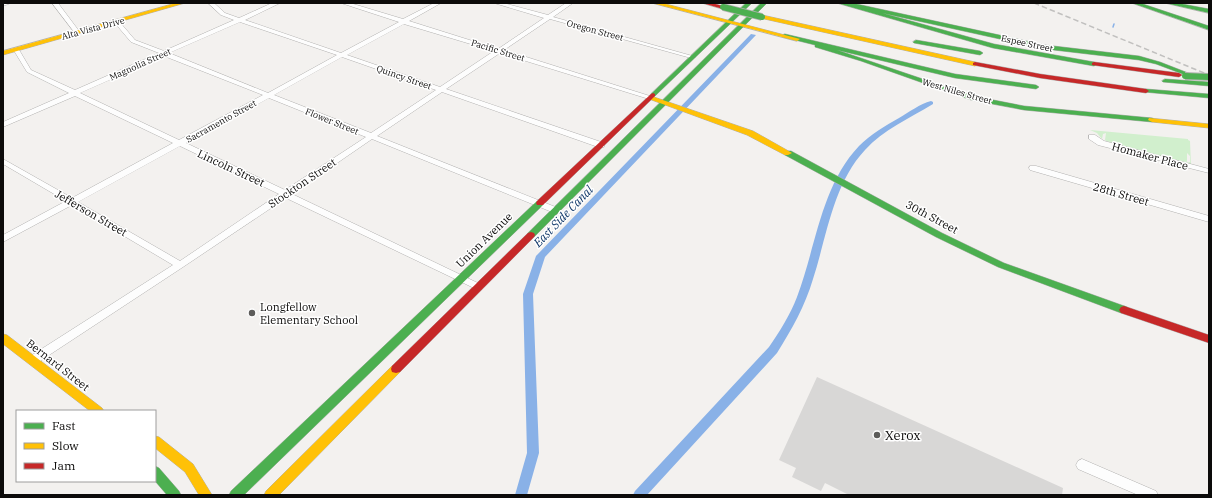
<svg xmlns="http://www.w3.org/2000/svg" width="1212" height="498" viewBox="0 0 1212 498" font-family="'IBM Plex Serif',serif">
	<rect width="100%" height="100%" fill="#f3f1ef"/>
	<path fill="#d1efcd" d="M1090 130 1188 139V140L1190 141 1191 166 1186 163 1190 162V156L1187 153V162L1178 161 1106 141 1105 140 1106 133 1103 134 1102 139 1097 133Z"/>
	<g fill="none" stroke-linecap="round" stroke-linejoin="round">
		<path stroke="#89b1e7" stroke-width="1.5" d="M1113 27 1114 24"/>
		<path fill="#89b1e7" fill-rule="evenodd" d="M751 34 756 35 545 257 533 294 539 453 527 495H515L527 453 523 294 536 256Z
			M931 101 933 102V104C910 118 883 130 865 150 833 184 827 236 813 279 805 306 792 329 777 353L647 495H633L635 491 769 347C780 331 790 315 797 297 816 247 821 186 859 146 871 134 885 126 899 118 909 112 920 104 931 101Z"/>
	</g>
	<path fill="#d8d7d6" d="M817 377 1063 488 1062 495H849L825 483 821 491 792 477 796 468 779 460Z"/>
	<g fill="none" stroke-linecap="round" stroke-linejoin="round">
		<g stroke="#b2b1b0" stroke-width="1">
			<path id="street" d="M3 3H11L3 6Z
				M52 3H58L79 31V33H75Z
				M208 3H214L225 13 239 18 272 3H280L245 20 341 53 399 22 341 3H350L403 19 434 3H441L409 21 498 49 544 18 494 3H503L548 15 566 3H573L553 17 696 57 691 58 550 19 504 50 653 97V99H649L500 53 446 89 604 143V147H598L442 92 377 136 558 208 559 210 558 212H552L372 139 292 194 482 285 484 287 482 289H476L286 198 183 267 37 363 33 364 29 363 28 360 29 357 173 265 72 205 3 242V235L66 201 3 164V159L72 198 173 143 75 96 3 127V122L69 93 27 72 13 49 18 48 31 70 75 90 159 53 131 42 114 22V20H118L135 40 164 51 234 20 221 15ZM240 22 337 55 268 93 169 53ZM404 24 494 51 440 87 347 55ZM164 56 263 95 179 140 80 93ZM342 57 436 90 371 133 274 95ZM269 98 366 137 285 190 186 143ZM180 146 279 194 180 261 78 202Z
				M1089 135H1095L1104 141 1209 169V173L1098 145 1089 139Z
				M1030 166H1036L1209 216V222L1030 170 1029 168Z
				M1082 459 1156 491 1158 495H1138L1078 469 1076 465 1078 461Z"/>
		</g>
		<g stroke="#b2b1b0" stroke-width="1">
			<path id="fast" d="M746 3H752L655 96H651V94Z
				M761 3H767L534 237H528L527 235 528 233Z
				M837 3H852L1045 45 1139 56 1160 62 1201 78 1196 79 1156 64 1139 60 1045 49 882 13 994 44 1094 62 1097 64 1094 66 993 48Z
				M1132 3H1140L1209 26V30Z
				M1165 3H1177L1209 9V13Z
				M785 34 955 74 1036 85 1039 87 1036 89 955 78 837 50 973 96 1024 106 1152 118 1156 120 1152 122 1024 110 971 100 861 61 815 47V45L783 37V35Z
				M916 40 980 51 983 53 980 55 914 43 913 42Z
				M1165 79 1209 82V86L1163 82 1162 81Z
				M1146 89 1209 94V98L1144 92 1143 91Z
				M785 151H791L942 233 1004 263 1127 307 1129 310 1127 313H1121L998 267 936 237 785 155Z
				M540 200 543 201 544 203 543 205 244 495H229L231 491 537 201Z
				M155 466 159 468 179 491 181 495H167L155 481Z"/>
		</g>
		<g stroke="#b2b1b0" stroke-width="1">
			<path id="slow" d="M176 3H185L3 55V51Z
				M652 3H662L800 39 797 41Z
				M762 15 975 62 978 64 975 66 760 18V16Z
				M651 96 753 131 792 153 788 155H785L747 135 649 99 648 98Z
				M1149 118 1209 124V128L1152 122 1148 120Z
				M3 334 7 335 102 408 104 411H90L3 344Z
				M396 365 400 366 401 369 400 372 279 495H264L266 491 392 366Z
				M155 436 159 437 193 464 212 495H199L185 472 155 448Z"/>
		</g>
		<g stroke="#b2b1b0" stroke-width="1">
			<path id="jam" d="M702 3H712L726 7 723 9Z
				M975 62 1040 74 1146 89 1149 91 1146 93 1040 78 973 65V63Z
				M1094 62 1179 73 1182 75 1179 77 1092 65V63Z
				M653 93 655 94V96L543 205H537L536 203 537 201 651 94Z
				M531 232 534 233 535 235 534 237 400 372 396 373 392 372 391 369 392 366 528 233Z
				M1124 306 1209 335V343L1121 313 1119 310 1121 307Z"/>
		</g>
		<use href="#street" fill="#fdfdfd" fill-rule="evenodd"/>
		<use href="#fast" fill="#4caf50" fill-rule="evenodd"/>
		<use href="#slow" fill="#ffc107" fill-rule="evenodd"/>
		<use href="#jam" fill="#c62828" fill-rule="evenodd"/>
		<path stroke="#c1c0bf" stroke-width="1.5" stroke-dasharray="5.5 3" stroke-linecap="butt" d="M1034 3 1209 75"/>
		<g stroke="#b2b1b0" stroke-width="8" stroke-linecap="butt">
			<path id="fast-bridge" d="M723 7 762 17
				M1185 76 1209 77"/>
		</g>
		<use href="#fast-bridge" stroke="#4caf50" stroke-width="6"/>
	</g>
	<g fill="#5d5c5a" stroke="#fff" stroke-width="1.5">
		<circle cx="252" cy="313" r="4"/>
		<circle cx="877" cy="435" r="4"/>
	</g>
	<g text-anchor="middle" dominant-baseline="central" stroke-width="3" stroke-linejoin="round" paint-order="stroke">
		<g font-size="9" fill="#0c0b0a" stroke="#fff">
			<text transform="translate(93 28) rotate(-15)">Alta Vista Drive</text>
			<text transform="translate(595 30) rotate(15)">Oregon Street</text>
			<text transform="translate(1027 43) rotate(12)">Espee Street</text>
			<text transform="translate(498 50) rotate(17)">Pacific Street</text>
			<text transform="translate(140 64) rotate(-24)">Magnolia Street</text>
			<text transform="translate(404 77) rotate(19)">Quincy Street</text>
			<text transform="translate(957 91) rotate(16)">West Niles Street</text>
			<text transform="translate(221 121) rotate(-29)">Sacramento Street</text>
			<text transform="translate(332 121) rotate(22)">Flower Street</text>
		</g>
		<g font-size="11" fill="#0c0b0a" stroke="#fff">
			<text transform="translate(1150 156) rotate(15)">Homaker Place</text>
			<text transform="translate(231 168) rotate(25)">Lincoln Street</text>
			<text transform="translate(302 183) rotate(-34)">Stockton Street</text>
			<text transform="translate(1121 194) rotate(16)">28th Street</text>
			<text transform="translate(91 213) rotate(30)">Jefferson Street</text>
			<text transform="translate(932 217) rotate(28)">30th Street</text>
			<text transform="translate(484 240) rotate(-44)">Union Avenue</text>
			<text transform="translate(58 365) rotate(38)">Bernard Street</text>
		</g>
		<g font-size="11" fill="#0c0b0a" stroke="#fff" text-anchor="start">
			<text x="260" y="307">Longfellow<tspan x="260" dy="13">Elementary School</tspan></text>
		</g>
		<g font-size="12" font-style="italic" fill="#12396a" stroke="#fff">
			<text transform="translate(563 216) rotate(-46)">East Side Canal</text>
		</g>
		<g font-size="13" fill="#0c0b0a" stroke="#fff" text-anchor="start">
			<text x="885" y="435">Xerox</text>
		</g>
	</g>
	<rect width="1212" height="498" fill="none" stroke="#0c0b0a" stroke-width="8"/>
	<rect x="16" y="410" width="140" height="72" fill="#ffffff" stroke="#9e9d9d"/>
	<rect x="24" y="423" width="20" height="6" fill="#4caf50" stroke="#9e9d9d"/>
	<text x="52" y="430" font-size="12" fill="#0c0b0a">Fast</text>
	<rect x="24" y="443" width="20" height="6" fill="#ffc107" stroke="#9e9d9d"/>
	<text x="52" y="450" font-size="12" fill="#0c0b0a">Slow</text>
	<rect x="24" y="463" width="20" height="6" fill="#c62828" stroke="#9e9d9d"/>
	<text x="52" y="470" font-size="12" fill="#0c0b0a">Jam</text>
</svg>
